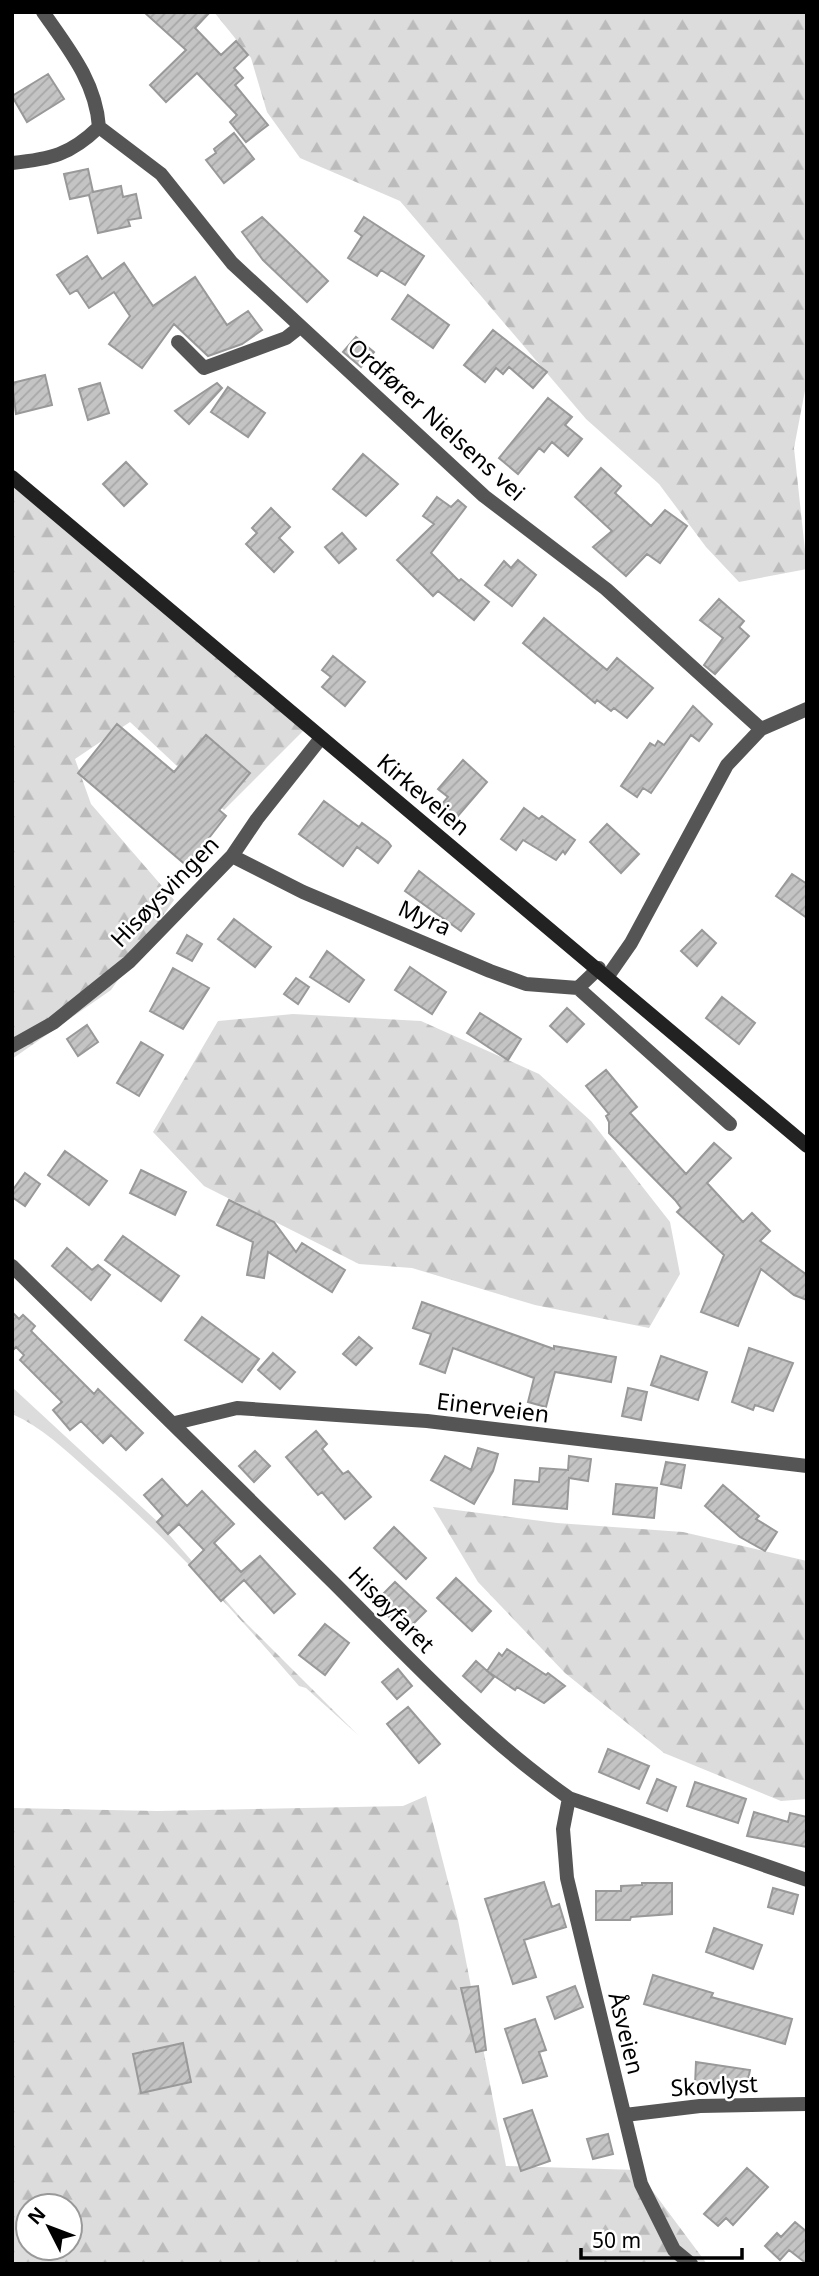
<svg xmlns="http://www.w3.org/2000/svg" width="819" height="2276" viewBox="0 0 819 2276" font-family="'Noto Sans',sans-serif">
	<defs>
		<pattern id="forest-firs" width="22" height="20" patternUnits="userSpaceOnUse" patternTransform="scale(1.75)"><rect width="22" height="20" fill="#dcdcdc"/><path d="M5 1l3.5 6h-7zM16 11l3.5 6h-7z" fill="#bbb"/></pattern>
		<pattern id="building-hatch" width="6" height="6" patternUnits="userSpaceOnUse" patternTransform="scale(1.75)"><rect width="6" height="6" fill="#c4c4c4"/><path d="M-1 1l2-2M0 6l6-6M5 7l2-2" fill="none" stroke="#a7a7a7"/></pattern>
	</defs>
	<rect width="100%" height="100%" fill="#fff"/>
	<path fill="url(#forest-firs)" fill-rule="evenodd" d="M214 12H807V380L794 448 807 569 739 582 706 547 659 484 586 419 400 201 300 158 267 112 251 58Z
		M12 479 304 730 224 810 130 722 75 759 91 804 174 900 111 990 12 1059Z
		M293 1014 421 1021 539 1074 591 1121 670 1222 680 1274 649 1328 535 1305 412 1268 359 1264 204 1186 153 1132 218 1021Z
		M12 1387 159 1523 242 1619 358 1735 306 1688 299 1686C233 1610 166 1536 89 1471 65 1450 42 1427 12 1414Z
		M433 1507 557 1523 683 1532 807 1561V1799L781 1801 664 1753 565 1673 478 1582Z
		M426 1796 458 1920 506 2166 637 2170 707 2264H12V1808L157 1811 403 1806ZM28 2206H70V2248H28Z"/>
	<path fill="url(#building-hatch)" stroke="#999" stroke-width="2" d="M144 12H210L195 28 221 55 236 41 248 55 234 68 243 78 235 85 268 125 246 142 230 122 237 115 197 73 166 102 150 85 186 50Z
		M48 74 64 99 27 122 12 96Z
		M234 133 254 159 224 183 206 160 216 153 214 149Z
		M88 169 93 192 121 186 123 197 136 194 141 218 128 220 130 226 98 233 89 195 70 199 64 174Z
		M262 217 328 281 307 302 263 260 242 232Z
		M364 217 424 256 405 285 381 270 377 276 348 258 362 236 355 231Z
		M87 256 102 279 124 263 153 306 195 277 227 325 248 311 262 330 242 344 208 356 174 324 142 368 109 344 130 316 114 292 89 308 77 290 70 294 57 275Z
		M408 295 449 325 433 348 392 319Z
		M493 330 547 372 533 388 509 367 503 374 496 368 485 382 464 365Z
		M356 337 374 352 361 367 343 352Z
		M45 375 52 405 16 414 12 383Z
		M100 383 109 413 88 420 79 389Z
		M217 383 222 388 189 424 175 411Z
		M228 387 265 413 248 437 211 412Z
		M548 398 572 417 565 425 582 439 568 456 552 442 544 452 539 448 518 474 499 458Z
		M363 454 398 484 366 516 333 489Z
		M126 462 147 484 124 506 103 484Z
		M601 468 621 486 615 493 651 526 665 510 687 526 660 563 647 554 626 576 593 547 612 531 575 497Z
		M437 497 451 507 458 500 466 507 431 553 459 581 461 579 489 602 474 620 438 591 433 596 397 560 434 524 423 516Z
		M271 508 290 527 279 538 293 552 274 572 246 544 257 533 252 528Z
		M342 533 356 549 339 563 325 547Z
		M518 560 536 575 512 606 485 585 504 561 511 568Z
		M719 599 744 621 739 627 749 636 715 674 704 665 723 638 700 620Z
		M544 618 607 670 617 658 653 688 627 718 614 708 611 711 597 700 595 703 523 643Z
		M333 656 365 682 345 706 322 687 331 677 322 670Z
		M693 706 712 724 699 741 691 735 651 793 643 788 637 797 621 786 650 743 655 746 658 741 664 745Z
		M117 724 174 772 206 735 250 773 219 810 226 816 187 866 78 773Z
		M463 760 487 782 458 816 442 804 448 797 438 789Z
		M324 801 359 827 362 823 388 842 391 846 378 863 357 847 343 866 299 834Z
		M524 808 539 819 542 816 575 840 565 854 563 851 556 860 523 840 516 850 501 839Z
		M607 824 639 854 621 873 590 842Z
		M419 871 474 914 461 931 405 891Z
		M792 874 807 884V918L776 896Z
		M234 919 271 947 255 967 218 939Z
		M702 930 716 943 697 966 681 951Z
		M187 935 202 944 192 961 177 953Z
		M327 951 364 980 349 1002 310 977Z
		M410 967 446 992 432 1014 395 990Z
		M173 968 209 988 183 1029 150 1011Z
		M296 978 309 987 298 1004 284 994Z
		M722 997 755 1023 739 1044 706 1018Z
		M567 1008 584 1024 567 1042 550 1026Z
		M480 1013 521 1039 508 1060 467 1033Z
		M87 1025 98 1042 78 1056 67 1039Z
		M141 1042 163 1055 139 1096 117 1083Z
		M606 1070 637 1107 630 1113 686 1174 714 1143 731 1158 707 1183 743 1222 752 1213 770 1231 760 1241 807 1275V1300L794 1295 761 1269 738 1326 701 1312 724 1255 677 1212 681 1208 675 1200 609 1133V1122L606 1116 609 1114 586 1086Z
		M65 1151 107 1181 89 1205 48 1175Z
		M141 1170 186 1192 175 1215 130 1193Z
		M25 1173 40 1184 25 1206 12 1197V1191Z
		M229 1200 274 1222 296 1252 302 1243 345 1270 332 1292 268 1252 264 1278 247 1275 253 1242 217 1225Z
		M123 1236 179 1276 161 1301 105 1260Z
		M67 1248 92 1270 98 1265 110 1275 91 1300 52 1266Z
		M422 1302 554 1349V1346L616 1357 611 1382 555 1372 546 1407 528 1402 534 1378 453 1348 445 1373 420 1364 431 1334 413 1328Z
		M12 1312 19 1319 23 1315 35 1326 31 1331 94 1394 98 1389 143 1433 126 1450 111 1435 103 1443 81 1421 70 1430 53 1410 62 1402 20 1360 24 1355 16 1347 12 1351Z
		M202 1317 259 1359 242 1382 185 1340Z
		M359 1337 372 1348 356 1365 343 1354Z
		M749 1348 793 1363 773 1411 755 1405 753 1410 732 1402Z
		M273 1353 295 1372 280 1389 258 1370Z
		M661 1356 707 1372 698 1400 651 1385Z
		M628 1388 647 1392 641 1420 622 1416Z
		M316 1431 327 1444 322 1449 343 1474 348 1471 371 1497 345 1519 322 1492 318 1495 286 1457Z
		M478 1448 498 1454 493 1471 474 1504 431 1480 445 1456 471 1470Z
		M255 1451 270 1466 254 1482 239 1466Z
		M569 1456 591 1459 588 1481 569 1478 567 1509 513 1504 515 1480 539 1482 540 1468 568 1470Z
		M666 1462 685 1465 681 1488 661 1484Z
		M162 1479 187 1506 202 1491 234 1524 214 1543 241 1572 260 1556 295 1594 274 1613 244 1580 221 1601 189 1565 204 1550 179 1524 168 1534 157 1522 163 1516 144 1495Z
		M616 1484 657 1488 654 1518 613 1514Z
		M723 1485 759 1516 756 1519 777 1532 765 1551 740 1537 705 1506Z
		M394 1527 426 1558 406 1579 374 1548Z
		M456 1578 491 1611 472 1631 437 1598Z
		M395 1582 426 1611 411 1626 398 1613 391 1619 375 1602Z
		M325 1624 349 1643 325 1675 299 1655Z
		M507 1649 546 1675 548 1673 565 1686 544 1703 517 1687 515 1690 487 1671 499 1653 502 1656Z
		M476 1661 494 1677 481 1692 463 1676Z
		M398 1669 412 1686 397 1699 382 1682Z
		M408 1707 440 1744 419 1763 387 1724Z
		M608 1749 649 1766 639 1789 599 1772Z
		M657 1779 676 1787 667 1811 647 1803Z
		M695 1782 746 1799 738 1823 687 1806Z
		M754 1812 788 1822 790 1813 807 1817V1847L747 1836Z
		M544 1882 552 1907 559 1904 566 1927 524 1940 536 1977 513 1984 485 1899Z
		M642 1883H672V1914L631 1917 630 1920H596V1891H621V1886L642 1885Z
		M773 1888 798 1895 793 1914 768 1907Z
		M714 1928 762 1945 753 1969 706 1952Z
		M653 1975 713 1993 711 1997 792 2019 785 2044 644 2004Z
		M478 1986 486 2050 476 2052 461 1988Z
		M575 1986 583 2007 555 2019 547 1997Z
		M535 2019 546 2050 539 2052 547 2076 523 2083 505 2029Z
		M183 2043 191 2082 141 2093 133 2054Z
		M696 2062 750 2070 746 2090 695 2085Z
		M532 2110 550 2161 521 2171 504 2119Z
		M608 2134 613 2154 593 2159 587 2139Z
		M747 2168 768 2187 733 2225 726 2218 718 2226 704 2214Z
		M795 2222 807 2232V2264L789 2250 780 2260 765 2246 777 2233 781 2237Z"/>
	<g fill="none" stroke-linecap="round" stroke-linejoin="round">
		<path stroke="#555" stroke-width="14" d="M43 12C68 48 96 82 99 127L161 174 232 263 484 496 606 589 761 729
			M12 163C51 159 70 155 99 127
			M178 342 204 368 286 338 300 327
			M232 856 303 892 490 971 526 984 578 988 599 968
			M608 976 631 943 727 765 761 729 807 709
			M578 988 730 1124
			M12 1046 53 1023 129 962 232 856 257 819 321 738
			M12 1266C120 1372 227 1477 334 1583 409 1658 482 1737 569 1798L807 1880
			M175 1423 237 1408 337 1415 427 1421 807 1466
			M569 1798 563 1829 567 1878 641 2184 674 2250 691 2264
			M625 2115 700 2106 807 2104"/>
		<path stroke="#222" stroke-width="14" d="M12 477 807 1146"/>
	</g>
	<g text-anchor="middle" dominant-baseline="central" stroke-width="5" stroke-linejoin="round" paint-order="stroke">
		<g font-size="23" fill="#000" stroke="#fff">
			<text transform="translate(437 419) rotate(42)">Ordfører Nielsens vei</text>
			<text transform="translate(424 794) rotate(40)">Kirkeveien</text>
			<text transform="translate(164 891) rotate(-46)">Hisøysvingen</text>
			<text transform="translate(425 917) rotate(24)">Myra</text>
			<text transform="translate(493 1407) rotate(7)">Einerveien</text>
			<text transform="translate(392 1609) rotate(45)">Hisøyfaret</text>
			<text transform="translate(627 2033) rotate(76)">Åsveien</text>
			<text transform="translate(714 2085) rotate(-3)">Skovlyst</text>
		</g>
	</g>
	<rect width="819" height="2276" fill="none" stroke="#000000" stroke-width="28"/>
	<g transform="translate(49 2227) rotate(312)"><circle r="33" fill="#ffffff" stroke="#999999" stroke-width="2"/>
	<path d="M0-5L12 26L0 18L-12 26Z" fill="#000000"/>
	<text y="-10" font-size="19" font-weight="bold" text-anchor="middle" fill="#000000">N</text>
	</g>
	<path d="M581 2248v10h161v-10" fill="none" stroke="#000000" stroke-width="3.5"/>
	<text x="592" y="2248" font-size="21" fill="#000000" stroke="#ffffff" stroke-width="5" paint-order="stroke">50 m</text>
</svg>
